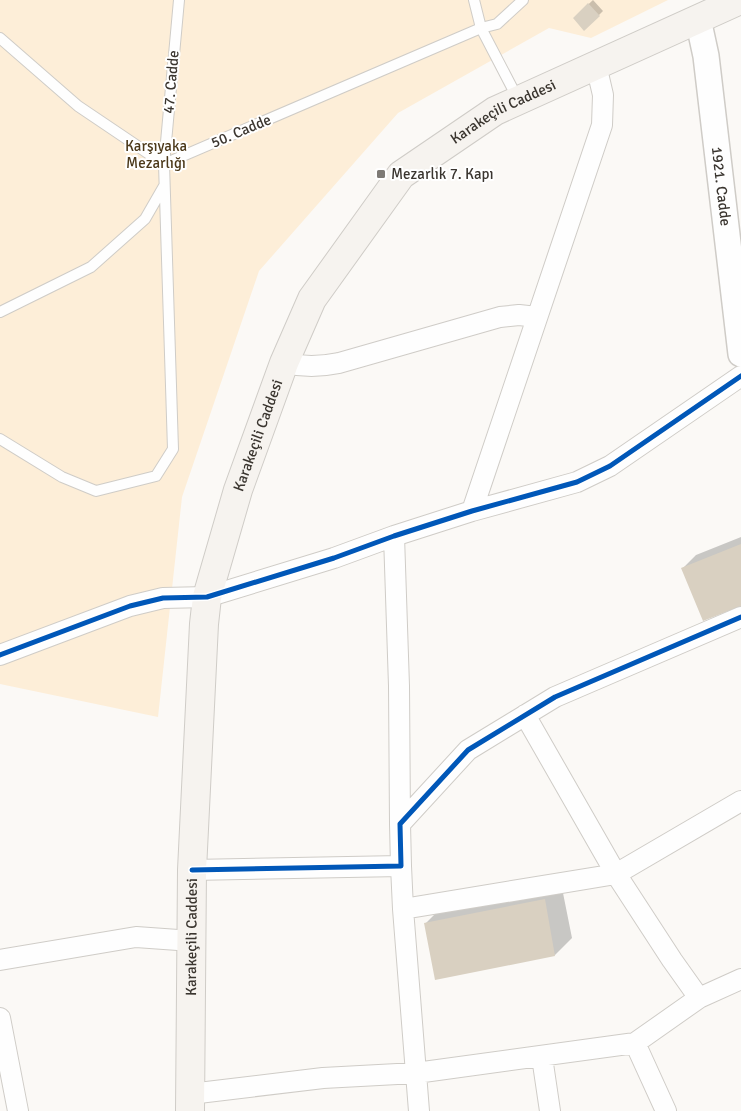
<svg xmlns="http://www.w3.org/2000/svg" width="741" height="1111" viewBox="0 0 741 1111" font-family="Signika,sans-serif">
	<rect width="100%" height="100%" fill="#fbf9f6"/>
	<path fill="#fdeed8" d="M0 0H668L591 38 549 28 398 113 259 271 182 497 158 717 0 684Z"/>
	<path fill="#0003" d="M593 0 603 11 585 29 574 18Z
		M741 537V604L683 568 696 555Z
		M561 883 572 938 555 955 426 923 443 906Z"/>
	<path fill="#d9d0c1" d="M588 3 600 16 584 31 573 18Z
		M741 544V606L703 621 681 568Z
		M545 899 555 956 435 980 424 923Z"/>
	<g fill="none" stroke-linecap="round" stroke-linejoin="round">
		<g stroke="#cfccc7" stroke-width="12">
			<path id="service" d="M474 0 481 28 518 99
				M0 38 78 106 164 164
				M164 164 481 28 497 24 523 0
				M0 312 91 267 145 219 164 186
				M0 439 62 477 96 491 156 476 173 449 164 164 179 0"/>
		</g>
		<g stroke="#cfccc7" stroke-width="22">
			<path id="minor" d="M284 363C303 367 320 367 339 363L500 317 519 315 537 317
				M472 511 602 125 603 95 596 65
				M394 536 399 686 400 824
				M0 655 130 606 163 598 207 597 334 558 394 536 472 511 577 482 610 466 741 376
				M525 715 616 874 672 960 699 998
				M401 866 403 909 419 1111
				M192 870 401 866 400 824 468 750 555 697 741 617
				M403 909 616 874 741 801
				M0 960 136 937 192 941
				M0 1018 18 1111
				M635 1043 666 1111
				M542 1057 550 1111
				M190 1094 323 1078 416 1073 635 1043 699 998 741 979"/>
		</g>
		<g stroke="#cfccc7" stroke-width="28">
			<g id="tertiary">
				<path id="s1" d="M698 19 706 56 741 354"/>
			</g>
		</g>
		<g stroke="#cfccc7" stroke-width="30">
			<g id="secondary">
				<path id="s2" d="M190 1111 192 870 204 624 207 597 238 490 284 363 312 299 401 175 495 111 740 0"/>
			</g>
		</g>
		<use href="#service" stroke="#fefefe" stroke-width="10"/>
		<use href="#minor" stroke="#fefefe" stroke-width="20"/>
		<use href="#tertiary" stroke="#fefefe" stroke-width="25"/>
		<use href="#secondary" stroke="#f6f3ef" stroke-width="28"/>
		<g stroke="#fff" stroke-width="8">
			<path id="cycleway" d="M0 655 130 606 163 598 207 597 334 558 394 536 472 511 577 482 610 466 741 376
				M192 870 401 866 400 824 468 750 555 697 741 617"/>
		</g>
		<use href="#cycleway" stroke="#0057b8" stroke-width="5"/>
	</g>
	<rect fill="#7e7a75" stroke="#fff" stroke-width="2" x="376" y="169" width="10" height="10" rx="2.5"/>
	<g text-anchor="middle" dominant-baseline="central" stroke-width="4" stroke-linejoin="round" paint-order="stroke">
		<g font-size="15" fill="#3a352f" stroke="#fff">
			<text transform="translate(171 82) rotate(-85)">47. Cadde</text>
			<text stroke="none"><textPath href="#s2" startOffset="1104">Karakeçili Caddesi</textPath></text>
			<text transform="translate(241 131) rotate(-23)">50. Cadde</text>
			<text stroke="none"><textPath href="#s1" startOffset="169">1921. Cadde</textPath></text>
			<text stroke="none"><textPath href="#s2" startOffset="684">Karakeçili Caddesi</textPath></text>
			<text stroke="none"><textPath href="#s2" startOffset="174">Karakeçili Caddesi</textPath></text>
		</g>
		<g font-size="15" fill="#4b3819" stroke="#fff">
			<text x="156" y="146">Karşıyaka<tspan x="156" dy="17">Mezarlığı</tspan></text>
		</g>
		<g font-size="15" fill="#3a352f" stroke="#fff" text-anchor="start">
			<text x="391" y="174">Mezarlık 7. Kapı</text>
		</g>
	</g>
</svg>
